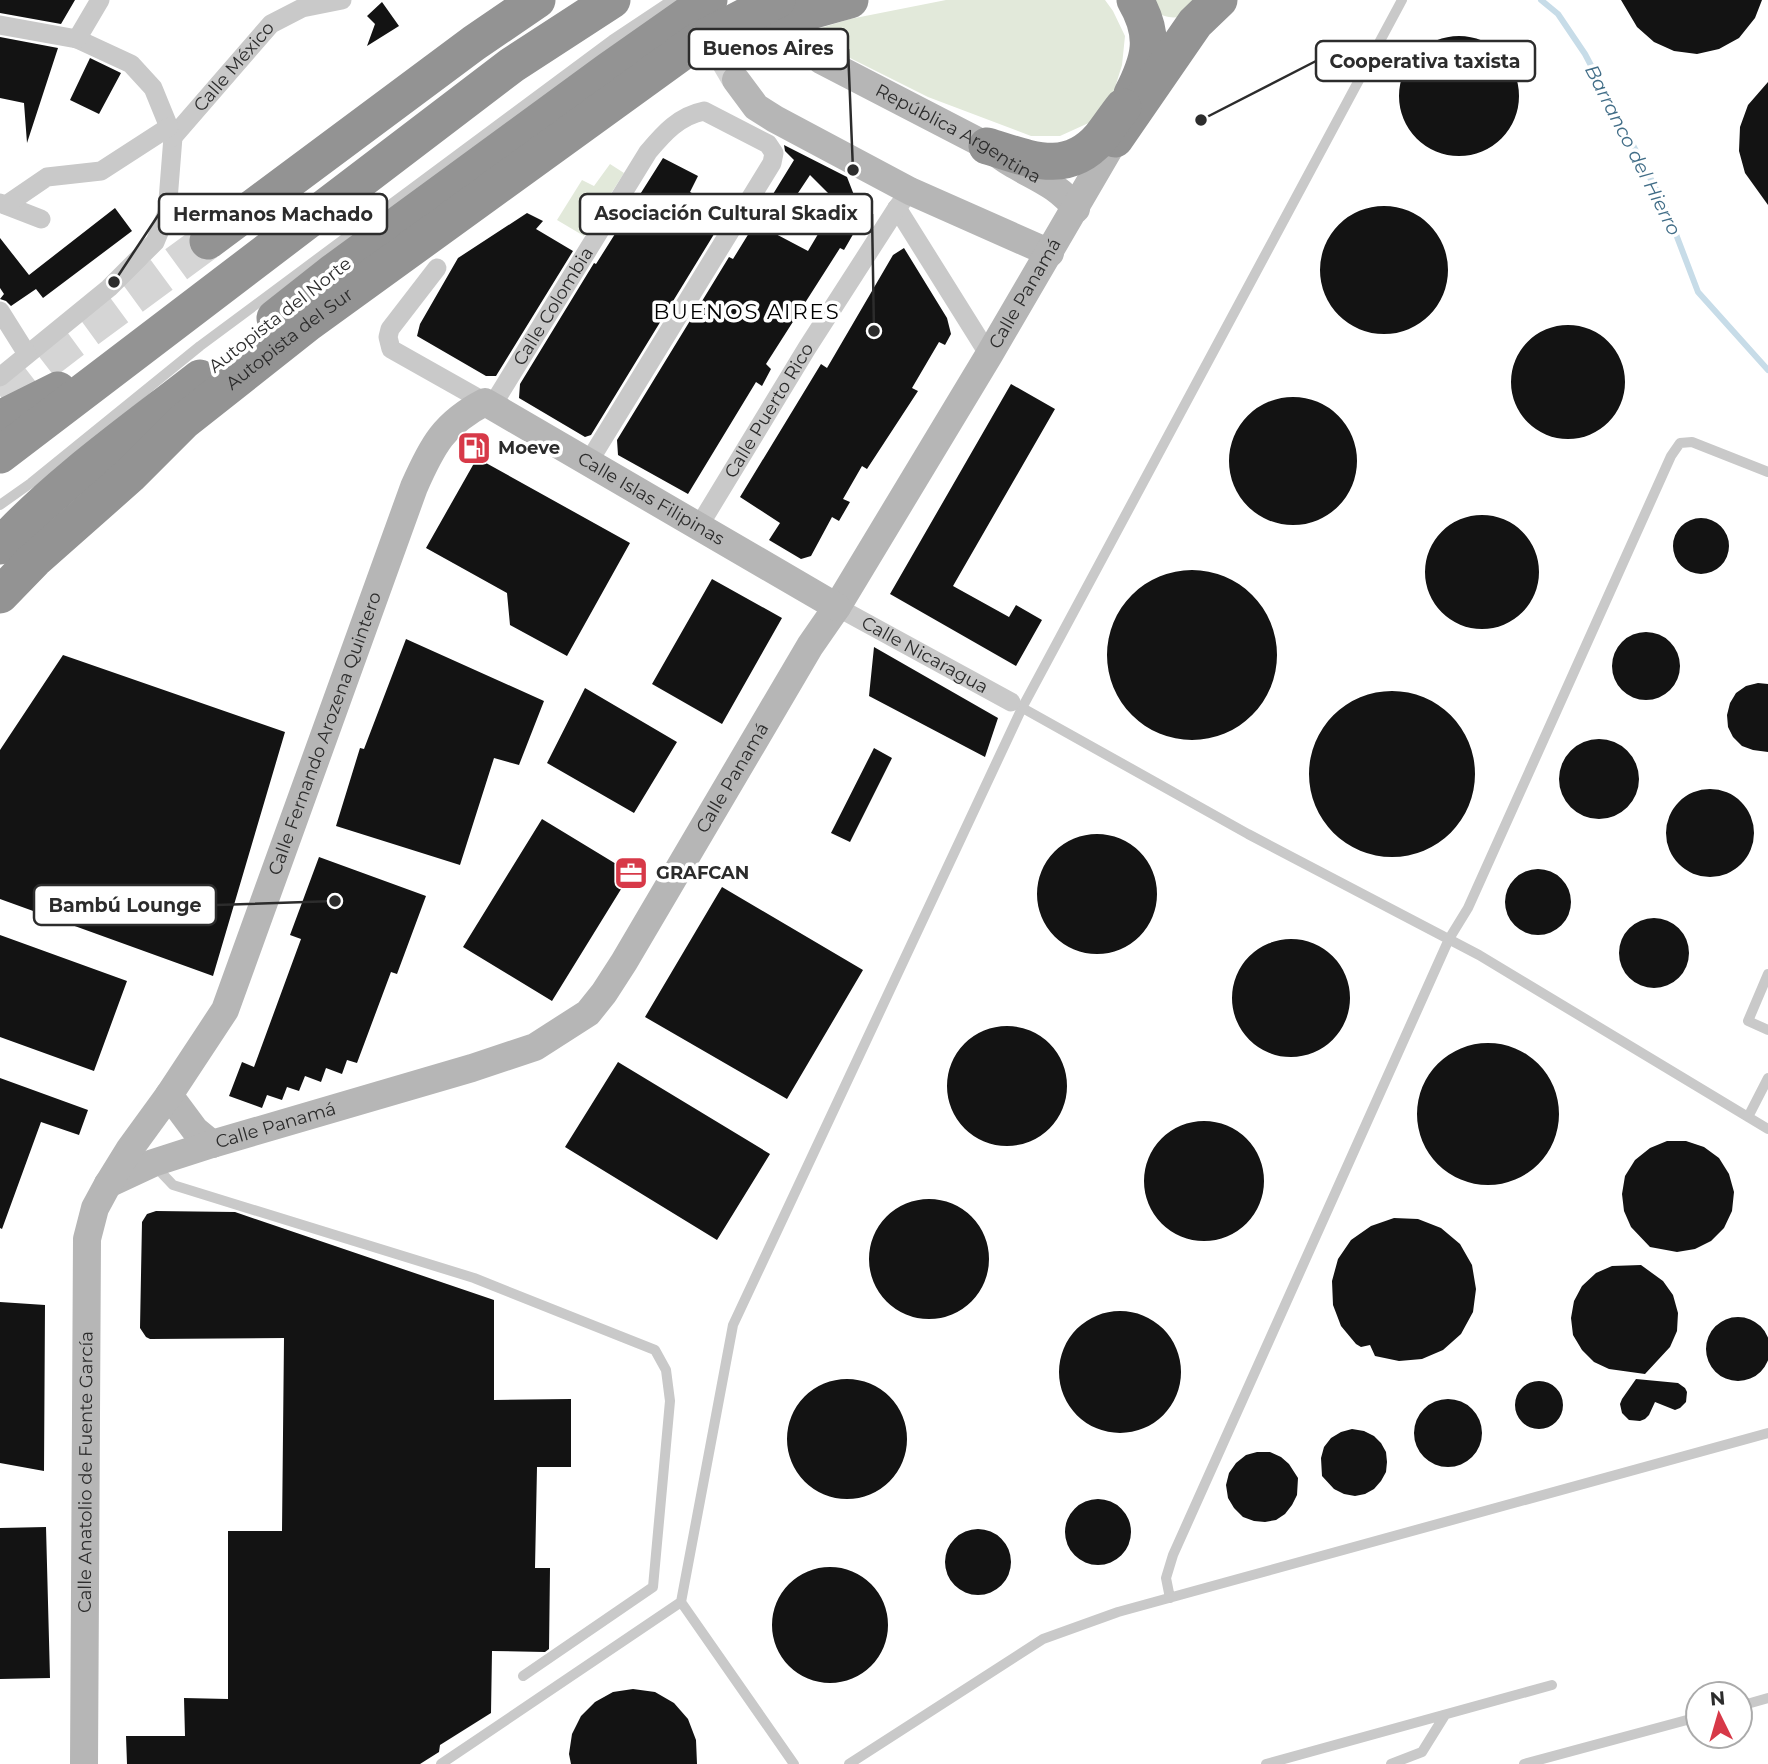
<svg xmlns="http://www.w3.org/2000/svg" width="1768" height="1764" viewBox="0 0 1768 1764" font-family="Montserrat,sans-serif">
	<rect width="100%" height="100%" fill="#fff"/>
	<path fill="#e2e9da" d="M946 0H1105L1113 11 1125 36 1122 65 1113 94 1093 121 1060 136H1031L928 97 830 48 811 31 850 19Z
		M1148 0H1203C1182 17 1177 24 1152 10Z
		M610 164 624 173 584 236 557 220 582 180 594 186Z"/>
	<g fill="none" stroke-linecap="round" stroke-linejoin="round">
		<path stroke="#c7dce8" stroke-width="6" d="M1541 0 1558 14 1585 54 1666 208 1698 292 1768 370"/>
	</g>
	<path fill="#131313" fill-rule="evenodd" d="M0 0H75L61 24 0 13Z
		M1621 0H1762L1755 18 1739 38 1719 49 1697 54 1674 51 1654 42 1637 27Z
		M382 2 399 26 367 46 375 24 367 16Z
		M1399 96a60 60 0 1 1 120 0a60 60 0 1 1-120 0Z
		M0 37 58 48 27 143 24 103 0 98Z
		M90 58 121 73 99 114 70 100Z
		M1768 82V205L1745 173 1739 151 1740 127 1748 105Z
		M784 145 847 177 859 208 855 231 844 250 840 248 766 364 771 369 762 386 756 382 688 494 618 455 617 440 729 257 733 259 794 160 785 151ZM810 175 837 202 808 251 772 232Z
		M663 158 698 176 690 192 727 213 591 435 585 437 519 398 520 384 594 263 596 264Z
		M1320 270a64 64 0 1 1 128 0a64 64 0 1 1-128 0Z
		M115 208 132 231 43 298 36 289 11 306 6 301 0 299 4 294 0 288V238L29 275Z
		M527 213 543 221 536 229 573 251 496 376H486L417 336 420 324 458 258Z
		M904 248 947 318 951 334 945 345 939 342 912 388 918 391 867 469 862 466 843 499 850 502 839 521 832 517 811 556 801 559 769 540 780 523 740 497 821 364 827 368 893 255Z
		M1511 382a57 57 0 1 1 114 0a57 57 0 1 1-114 0Z
		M1011 384 1055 409 953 586 1009 617 1016 605 1042 620 1016 666 890 594Z
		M1229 461a64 64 0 1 1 128 0a64 64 0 1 1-128 0Z
		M477 458 630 543 567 656 510 625 507 593 426 548Z
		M1425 572a57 57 0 1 1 114 0a57 57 0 1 1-114 0Z
		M1673 546a28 28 0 1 1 56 0a28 28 0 1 1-56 0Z
		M1107 655a85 85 0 1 1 170 0a85 85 0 1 1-170 0Z
		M712 579 782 618 722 724 652 684Z
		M1612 666a34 34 0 1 1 68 0a34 34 0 1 1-68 0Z
		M406 639 544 701 519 765 494 758 460 865 336 826 360 748 364 749Z
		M874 647 998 718 985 757 869 696Z
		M63 655 285 732 213 976 0 899V750Z
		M1758 683 1768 684V752L1753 750 1742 746 1733 737 1728 727 1727 715 1730 703 1736 693 1746 686Z
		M585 688 677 742 634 813 547 763Z
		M1309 774a83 83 0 1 1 166 0a83 83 0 1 1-166 0Z
		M1559 779a40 40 0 1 1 80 0a40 40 0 1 1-80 0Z
		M874 748 892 758 850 842 831 833Z
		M1666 833a44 44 0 1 1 88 0a44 44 0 1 1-88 0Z
		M542 819 631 873 552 1001 463 947Z
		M1037 894a60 60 0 1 1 120 0a60 60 0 1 1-120 0Z
		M319 857 426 896 397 974 391 972 357 1063 347 1060 342 1074 326 1068 321 1082 305 1076 299 1091 287 1087 282 1100 267 1095 262 1108 229 1096 242 1062 254 1067 301 939 290 935Z
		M1505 902a33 33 0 1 1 66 0a33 33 0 1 1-66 0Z
		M722 887 863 970 787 1099 645 1017Z
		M1619 953a35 35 0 1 1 70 0a35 35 0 1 1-70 0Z
		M0 935 127 981 94 1071 0 1037Z
		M1232 998a59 59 0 1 1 118 0a59 59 0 1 1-118 0Z
		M947 1086a60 60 0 1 1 120 0a60 60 0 1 1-120 0Z
		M1417 1114a71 71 0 1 1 142 0a71 71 0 1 1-142 0Z
		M618 1062 770 1154 717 1240 565 1147Z
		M0 1078 88 1110 79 1135 41 1122 2 1229 0 1228Z
		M1144 1181a60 60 0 1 1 120 0a60 60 0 1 1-120 0Z
		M1667 1141H1686L1704 1147 1719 1158 1729 1174 1734 1192 1732 1211 1724 1228 1711 1241 1695 1249 1677 1252 1650 1247 1631 1227 1624 1211 1622 1194 1625 1176 1635 1160 1650 1148Z
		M869 1259a60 60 0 1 1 120 0a60 60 0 1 1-120 0Z
		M156 1211 235 1212 494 1300V1400L571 1399V1467H537L535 1568H550L549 1649 545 1652 492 1651 491 1713 440 1745 439 1752 420 1764H127L126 1736H185L184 1698 228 1699V1531H282L284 1338 150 1339 146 1337 140 1328 142 1222 147 1214Z
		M1394 1218 1418 1219 1441 1228 1460 1244 1472 1265 1476 1289 1473 1312 1461 1334 1443 1350 1422 1359 1399 1361 1375 1356 1370 1345 1361 1347 1356 1344 1341 1326 1333 1305 1332 1281 1338 1259 1351 1240 1371 1226Z
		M1641 1265 1663 1281 1673 1295 1678 1313 1677 1331 1670 1347 1645 1374 1609 1369 1594 1362 1582 1350 1573 1335 1571 1318 1574 1301 1582 1286 1596 1273 1612 1266Z
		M0 1302 45 1305 44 1471 0 1463Z
		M1059 1372a61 61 0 1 1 122 0a61 61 0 1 1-122 0Z
		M1706 1349a32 32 0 1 1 64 0a32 32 0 1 1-64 0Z
		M1636 1379 1678 1383 1685 1388 1687 1392 1686 1402 1680 1408 1675 1410 1655 1402 1649 1415 1645 1419 1640 1421 1629 1420 1622 1413 1620 1404 1622 1399Z
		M787 1439a60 60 0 1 1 120 0a60 60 0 1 1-120 0Z
		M1515 1405a24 24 0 1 1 48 0a24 24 0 1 1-48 0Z
		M1414 1433a34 34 0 1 1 68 0a34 34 0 1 1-68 0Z
		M1352 1429 1364 1431 1374 1436 1381 1443 1386 1452 1387 1462 1386 1472 1381 1481 1374 1489 1365 1494 1355 1496 1344 1494 1334 1489 1322 1476 1321 1458 1324 1447 1331 1438 1341 1432Z
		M1257 1452H1270L1281 1457 1289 1464 1298 1478 1297 1495 1292 1505 1285 1514 1276 1520 1265 1522 1254 1521 1243 1517 1234 1508 1228 1498 1226 1485 1229 1473 1236 1463 1246 1455Z
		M1065 1532a33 33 0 1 1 66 0a33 33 0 1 1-66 0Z
		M46 1527 50 1678 0 1679V1528Z
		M945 1562a33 33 0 1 1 66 0a33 33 0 1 1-66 0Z
		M772 1625a58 58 0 1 1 116 0a58 58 0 1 1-116 0Z
		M633 1689 655 1692 674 1703 688 1719 696 1740 697 1764H571L569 1754 572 1734 581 1716 595 1702 613 1692Z"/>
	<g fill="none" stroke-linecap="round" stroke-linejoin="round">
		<path stroke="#d5d5d5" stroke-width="28" stroke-dasharray="28 14" stroke-linecap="butt" d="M699 17 736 80"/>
		<path stroke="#d5d5d5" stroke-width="37" stroke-dasharray="37 18" stroke-linecap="butt" d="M0 396 66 345 208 241"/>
		<path stroke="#c9c9c9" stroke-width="3.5" stroke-dasharray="3.5 3.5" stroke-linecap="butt" d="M196 201 219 196"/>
		<path stroke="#c9c9c9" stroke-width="10" d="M0 505 31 483 200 346 612 40 672 0
			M1019 706 1248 834 1479 955 1768 1129
			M1768 974 1748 1021 1768 1030
			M1748 1117 1768 1078
			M155 1166 173 1185 474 1278 655 1350 666 1370 670 1401 653 1587 523 1676
			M1170 1598 1166 1578 1173 1555 1449 939 1468 908 1671 456 1680 443 1692 442 1768 472
			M681 1602 794 1764
			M1740 1706 1768 1698
			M441 1764 681 1602 733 1325 1022 708 1402 0
			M849 1764 1043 1639 1118 1612 1768 1433
			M1266 1764 1552 1685
			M1391 1764 1422 1752 1445 1715
			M1524 1764 1698 1717"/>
		<g stroke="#c9c9c9" stroke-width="19">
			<path d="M0 25 77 39 131 64 153 88 173 137 167 213 155 242 109 288 0 377"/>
			<path d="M77 39 100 0"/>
			<path id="s1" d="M173 137 271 24 302 8 342 0"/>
			<path d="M0 203 41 219"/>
			<path d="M6 205 47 177 101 171 169 127"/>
			<path d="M897 208 989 355"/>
			<path d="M437 268 390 329 388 337 391 349 485 402"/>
			<path d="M0 311 27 354"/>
			<path id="s2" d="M492 406 648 152C664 133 679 116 704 111L768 144 774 153 772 163 588 463"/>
			<path id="s3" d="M699 526 807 348 897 208 910 191"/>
			<path id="s4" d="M837 607 1011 702"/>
		</g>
		<g stroke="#b6b6b6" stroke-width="28">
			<path id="s5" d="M804 40 821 60 987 146C995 152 1003 158 1011 163 1034 177 1059 185 1076 209"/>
			<path d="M736 80 756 107 775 119 910 191 1050 253"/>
			<path d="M169 1095 195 1130 212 1144"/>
			<path id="s6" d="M108 1184 153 1163 212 1144 472 1068 535 1047 588 1013 604 993 624 962 810 646 837 607 989 355 1115 139"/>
			<path id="s7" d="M84 1764 87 1239 95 1208 108 1184 129 1150 169 1095 225 1010 414 487C432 446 444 423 485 402L837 607"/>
		</g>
		<g stroke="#939393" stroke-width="37">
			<path d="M752 32 807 12 850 0"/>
			<path d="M1132 94C1150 59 1156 36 1135 0"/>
			<path d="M1115 139 1195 23 1219 0"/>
			<path d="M987 146C1028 158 1066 177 1100 138 1108 128 1115 117 1123 107"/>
			<path d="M208 241 474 43 537 0"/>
			<path d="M275 318 332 273 608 71 709 0"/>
			<path d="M0 419 58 390"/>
			<path d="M0 455 512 65 612 0"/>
			<path d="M0 546C58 483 132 431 200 378"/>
			<path id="s8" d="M0 595 34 560 130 475 184 421 308 323 696 42 777 0"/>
		</g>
	</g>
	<defs>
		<g id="fuel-square" transform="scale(1.75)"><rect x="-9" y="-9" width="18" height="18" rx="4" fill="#d73948" stroke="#fff"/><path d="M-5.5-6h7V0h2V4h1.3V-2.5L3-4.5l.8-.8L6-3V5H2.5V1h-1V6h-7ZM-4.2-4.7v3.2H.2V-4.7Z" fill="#fff"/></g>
		<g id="office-square" transform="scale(1.75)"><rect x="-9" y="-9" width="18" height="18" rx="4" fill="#d73948" stroke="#fff"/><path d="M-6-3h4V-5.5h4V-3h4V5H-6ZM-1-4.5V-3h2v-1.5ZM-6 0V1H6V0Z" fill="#fff"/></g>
	</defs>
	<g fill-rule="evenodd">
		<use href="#fuel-square" x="474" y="448"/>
		<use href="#office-square" x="631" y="873"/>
	</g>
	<g text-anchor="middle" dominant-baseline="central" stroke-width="7" stroke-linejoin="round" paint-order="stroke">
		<g font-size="18" fill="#2c2c2c" stroke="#fff">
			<text stroke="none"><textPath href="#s1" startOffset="93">Calle México</textPath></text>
			<text stroke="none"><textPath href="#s5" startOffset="182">República Argentina</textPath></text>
			<text stroke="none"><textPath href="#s6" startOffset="1354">Calle Panamá</textPath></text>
			<text stroke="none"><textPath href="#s2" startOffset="117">Calle Colombia</textPath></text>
			<text transform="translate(280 315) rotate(-38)">Autopista del Norte</text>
			<text stroke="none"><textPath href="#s8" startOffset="387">Autopista del Sur</textPath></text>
			<text stroke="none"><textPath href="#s3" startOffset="135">Calle Puerto Rico</textPath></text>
			<text stroke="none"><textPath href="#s7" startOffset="1656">Calle Islas Filipinas</textPath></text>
			<text stroke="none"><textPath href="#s4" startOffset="100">Calle Nicaragua</textPath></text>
			<text stroke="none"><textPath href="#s7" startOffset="1088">Calle Fernando Arozena Quintero</textPath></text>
			<text stroke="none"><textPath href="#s6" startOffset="788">Calle Panamá</textPath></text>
			<text stroke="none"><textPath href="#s6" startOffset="178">Calle Panamá</textPath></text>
			<text stroke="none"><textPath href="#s7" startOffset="292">Calle Anatolio de Fuente García</textPath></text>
		</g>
		<g font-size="18" font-weight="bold" fill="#2c2c2c" stroke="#fff" text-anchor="start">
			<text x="498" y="448">Moeve</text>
			<text x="656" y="873">GRAFCAN</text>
		</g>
		<g font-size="19" font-style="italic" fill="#416d87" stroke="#fff">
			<text transform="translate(1633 150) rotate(63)">Barranco del Hierro</text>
		</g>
		<g font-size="21" letter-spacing="2" fill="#000" stroke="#fff">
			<text x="747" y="311">BUENOS AIRES</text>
		</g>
	</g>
	<path fill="none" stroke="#2c2c2c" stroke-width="2.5" d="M853 170L848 49M1201 120L1316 61M874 331L872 214M114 282L159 214M335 901L216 905"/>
	<g fill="#2c2c2c" stroke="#fff" stroke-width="2.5">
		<circle cx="853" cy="170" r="7"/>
		<circle cx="1201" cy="120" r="7"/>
		<circle cx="874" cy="331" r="7"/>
		<circle cx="114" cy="282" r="7"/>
		<circle cx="335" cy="901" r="7"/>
	</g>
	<g fill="#fff" stroke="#2c2c2c" stroke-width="2.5">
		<rect x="689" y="29" width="159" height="40" rx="7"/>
		<rect x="1316" y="41" width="219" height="40" rx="7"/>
		<rect x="580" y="194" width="292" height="40" rx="7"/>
		<rect x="159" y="194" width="228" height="40" rx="7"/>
		<rect x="34" y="885" width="182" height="40" rx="7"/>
	</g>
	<g font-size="19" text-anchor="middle" font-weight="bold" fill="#2c2c2c">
		<text x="768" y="55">Buenos Aires</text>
		<text x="1425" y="68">Cooperativa taxista</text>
		<text x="726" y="220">Asociación Cultural Skadix</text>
		<text x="273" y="221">Hermanos Machado</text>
		<text x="125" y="912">Bambú Lounge</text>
	</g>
	<g transform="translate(1719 1715) rotate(355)"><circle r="33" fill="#ffffff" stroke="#ababab" stroke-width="2"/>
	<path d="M0-5L12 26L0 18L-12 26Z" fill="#d73948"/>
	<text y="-10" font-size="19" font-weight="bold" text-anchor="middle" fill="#2c2c2c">N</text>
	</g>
</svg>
